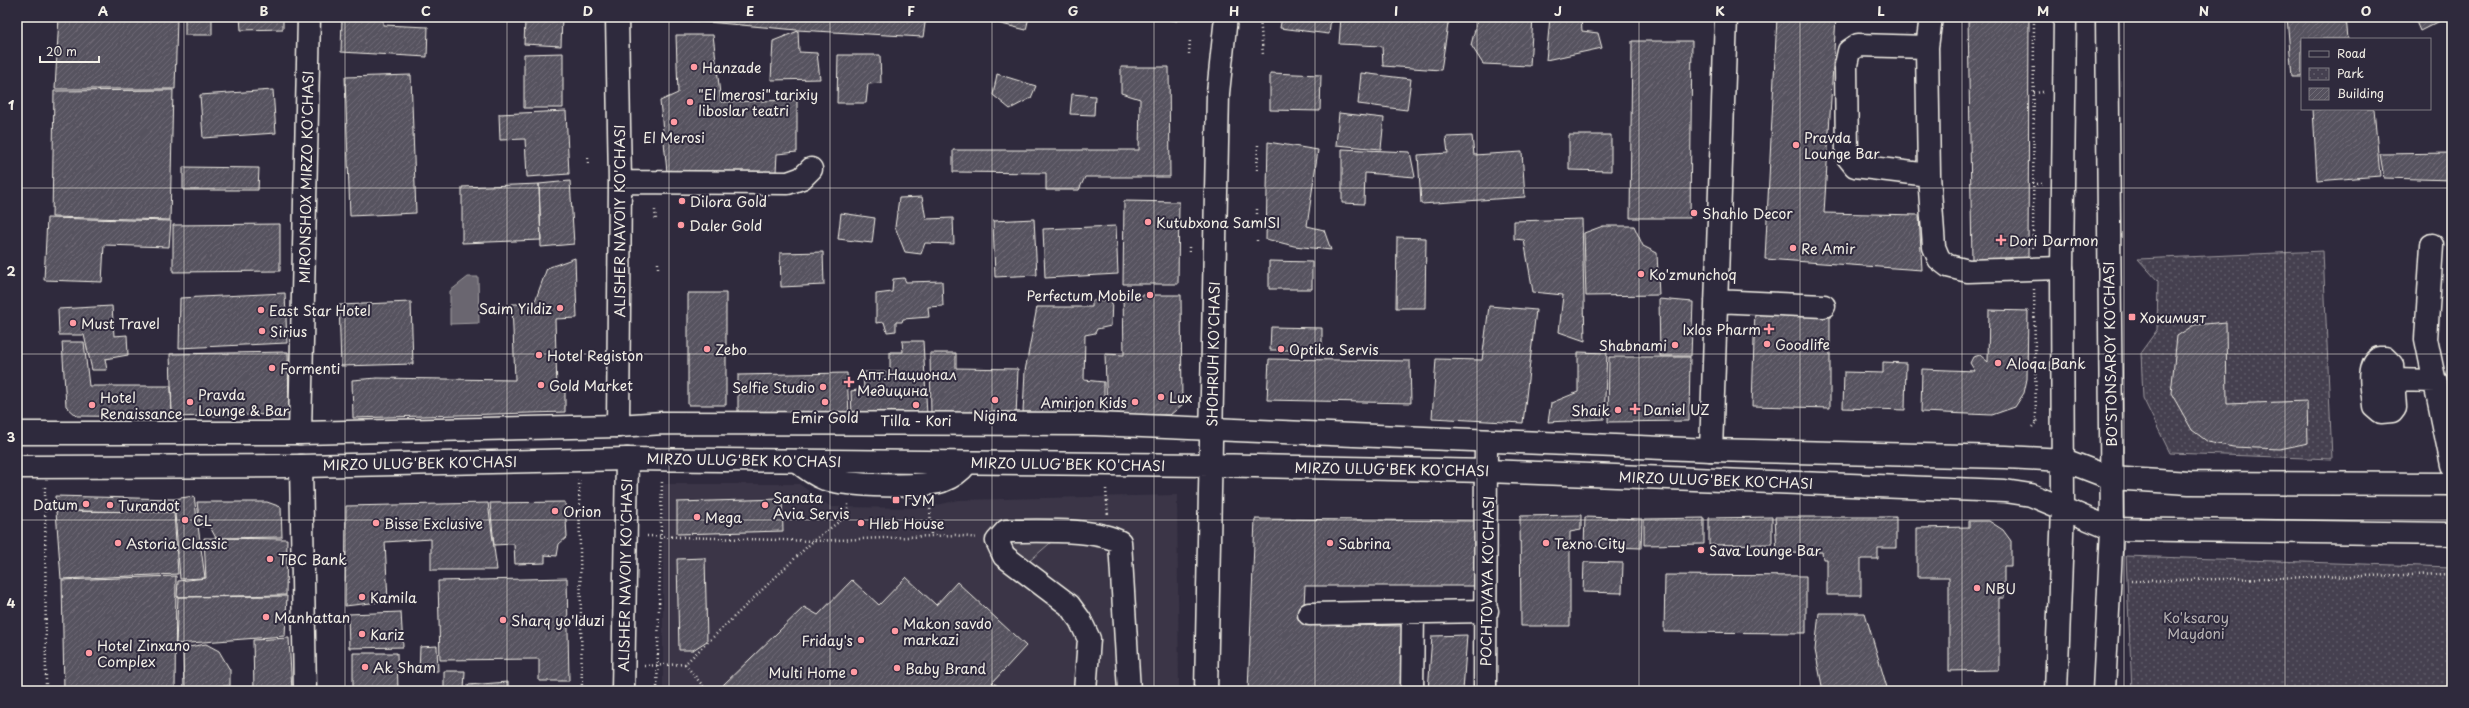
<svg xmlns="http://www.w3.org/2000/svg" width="2469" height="708" viewBox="0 0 2469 708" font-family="'Playpen Sans',sans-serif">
	<defs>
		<pattern id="park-dots" width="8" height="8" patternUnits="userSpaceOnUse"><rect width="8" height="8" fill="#454050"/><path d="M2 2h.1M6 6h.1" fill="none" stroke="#605c69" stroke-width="1.8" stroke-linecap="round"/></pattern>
		<pattern id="building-hatch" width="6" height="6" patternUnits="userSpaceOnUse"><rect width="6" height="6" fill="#56525f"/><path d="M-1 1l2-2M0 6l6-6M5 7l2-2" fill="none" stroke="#6f6b76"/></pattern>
	</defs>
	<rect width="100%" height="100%" fill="#2f2a3d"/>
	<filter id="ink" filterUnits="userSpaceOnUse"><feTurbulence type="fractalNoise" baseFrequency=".025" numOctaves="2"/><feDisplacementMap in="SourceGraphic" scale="8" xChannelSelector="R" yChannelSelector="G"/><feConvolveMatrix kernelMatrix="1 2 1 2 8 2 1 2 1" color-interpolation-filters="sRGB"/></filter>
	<g filter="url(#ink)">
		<path fill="#3b3647" d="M663 484H799L831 507 924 508 959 500 1177 495 1179 691H663Z"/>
		<path fill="#454050" stroke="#9c989c" d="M1056 538 1027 563 1007 540Z"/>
		<path fill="url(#park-dots)" stroke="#9c989c" d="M2323 251 2332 459 2170 453 2143 398 2141 352 2157 330 2158 281 2138 259Z
			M2126 556 2452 567V691H2132Z"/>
		<path fill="#6a6670" stroke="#a19ea0" d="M468 277H478L479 323 450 324V291Z"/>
		<path fill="url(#building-hatch)" stroke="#f4f1e8" d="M59 17H177L175 89H55Z
			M185 17H212V35H185Z
			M240 17H283V29L241 30Z
			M342 17H383V25L428 27 427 57 341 52Z
			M497 17H562L561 46 524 44 525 21 496 20Z
			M684 17H926L923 37 797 30 685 20Z
			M973 17H1029L1026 30Z
			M1155 17H1177V21Z
			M1282 17H1331L1329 34 1280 28Z
			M1341 17 1449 18 1441 70 1383 66 1382 46 1339 44Z
			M1478 17H1533L1530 66 1483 64 1471 45Z
			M1550 17H1581L1582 31 1598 33 1602 48 1546 60Z
			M1777 17H1836L1824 213 1919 215 1922 270 1765 259Z
			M1968 17H2029L2028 260 1972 261Z
			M2287 17H2346L2348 39H2302V77H2292Z
			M2414 17H2448L2420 31Z
			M798 31 799 52 817 53 820 79 771 80 773 41Z
			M676 35H713L721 102 797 100V152L777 154 776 172H667L660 101 678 93Z
			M1632 41H1692L1690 218H1630Z
			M563 53V108H524V54Z
			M838 55H880L881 83 868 84 866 103H837Z
			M1121 67H1169L1170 177H1085L1079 190H1046V173L953 172V150H1139L1140 99 1121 93Z
			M1270 73 1321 75 1320 111 1270 110Z
			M1361 73 1411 79 1407 110 1358 104Z
			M997 74 1036 86 1031 98 1010 109 993 95Z
			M411 75 416 213 350 216 345 77Z
			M173 90 170 220 52 217 54 91Z
			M273 90 276 133 203 138 200 95Z
			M1072 94 1095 96 1094 115 1070 114Z
			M2313 109H2374L2380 176 2317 181Z
			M566 111 569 174 527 177 525 139 500 140 499 114Z
			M1339 113 1384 118 1381 149 1336 145Z
			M1569 135H1611V171L1569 170Z
			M1472 136 1474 155 1522 152 1525 197 1421 204 1418 155 1448 153 1446 137Z
			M1268 142 1318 150 1307 226 1324 230 1331 250 1294 246 1266 239Z
			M1342 149 1410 152 1415 177 1365 173 1364 204 1342 203Z
			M2452 153V180L2384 178 2380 154Z
			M183 167 259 168 258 190H183Z
			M570 181 574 244 541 247 539 184Z
			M539 184 541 240 462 243V187Z
			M922 197 926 219 953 218 954 244 925 243 921 254 905 252 895 227 899 198Z
			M1124 201 1179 202 1178 284H1123Z
			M841 213 875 218 872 243 838 239Z
			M47 218 171 221 169 247 104 245 102 282 44 280Z
			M1034 219 1037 275 995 277 993 221Z
			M1582 219 1585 341 1559 332 1563 295 1533 292 1524 240 1514 239V221Z
			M280 224V271L173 272V225Z
			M1116 226 1118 274 1045 278 1043 229Z
			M1603 226H1634L1643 246 1657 253 1659 295 1586 296 1584 233Z
			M1397 237 1426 238 1425 308H1396Z
			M823 252 824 285 781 287 780 253Z
			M575 258 577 318 555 319 557 391 565 390V412L353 418 352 380 377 378 515 380 512 304H534L547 268Z
			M1269 261 1312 262V289H1269Z
			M904 278 906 282 942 281 943 306 928 307 929 317 903 319 902 322H896V331L887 332 884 322 876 323V294L892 292 893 279Z
			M285 293 287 343 179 348 180 298Z
			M688 293H726V405H688Z
			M1123 295H1181L1182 405 1170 415 1107 414 1105 354 1124 355Z
			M1112 299 1111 326 1097 329 1095 333 1085 335 1084 380 1104 382V414L1023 412 1025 371 1037 307H1092V301Z
			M1659 299 1693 302 1691 356H1660Z
			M411 302 413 364 341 366 339 305Z
			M112 306 114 336 127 335 128 355 105 359 107 370H92L84 335H59L58 309Z
			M1489 306 1536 310 1523 423 1432 418 1436 359 1482 360Z
			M1755 308 1830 311V408L1752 406Z
			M1989 310 2028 311 2027 379 2024 393 2015 407 1992 415 1921 412 1922 369 1975 371 1970 363 1973 357 1980 355 1988 362Z
			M2226 322 2227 404 2307 401 2308 443 2280 449 2233 447 2208 442 2192 430 2171 393 2177 336 2194 325Z
			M1271 327 1322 328V350H1270Z
			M902 341H923L927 415 852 416 851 391 864 389 863 372H890V352H903Z
			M62 342H84L89 386H171L172 417 77 416 66 406Z
			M288 352 289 414 172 417 170 354Z
			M1578 352 1607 353 1604 419 1548 422 1551 403 1578 392Z
			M930 353H956V368L1018 369 1016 416H931Z
			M1609 357H1690L1689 421 1608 422Z
			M1269 359 1410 361 1411 403 1267 400Z
			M1883 362 1906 363 1905 410 1843 408 1844 372 1883 373Z
			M847 373 849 415 738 412V375Z
			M55 496 174 499V512L56 511Z
			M194 496 205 578 180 579 174 499Z
			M782 499 783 531 677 534V502Z
			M197 502H267L281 507 282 537 216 538 210 527 200 526Z
			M565 502 567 537 559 544 557 556 545 555V563L515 564 514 544 494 545 490 503Z
			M488 503 497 570H431V539L385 542 388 601 345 606 346 506Z
			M56 511 174 512 178 574 61 579Z
			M1581 515V530L1570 532V626H1521L1520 516Z
			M1585 517 1642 519 1641 548 1584 546Z
			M1772 517V544L1709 545V518Z
			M1775 517H1896V548H1878V559H1861V595H1827V559H1823L1822 552 1777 554Z
			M1704 518V544L1644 545V519Z
			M1255 519 1477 521 1475 586H1305L1303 624 1402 626 1400 691H1248Z
			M1969 521H1989L2003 530 2011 541V566H2004V598H1999V670L1949 671V577H1917V528L1969 527Z
			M204 538 287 539 286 595 177 597 178 581 206 578Z
			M705 558 707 641 693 650H679L677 559Z
			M1584 562 1623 563 1622 593 1583 592Z
			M1665 575 1806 576V633L1664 632Z
			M176 576 175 691H64L62 580Z
			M906 577 936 605 957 582 1026 646 992 683 1009 691H729L723 685 804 607 818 615 852 580 879 605Z
			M567 578 569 681H539V659L440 660 438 581Z
			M287 596 285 636 176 644 178 597Z
			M401 612 403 647 349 648 348 614Z
			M1819 613H1865L1888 691H1823L1815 650Z
			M1467 635 1463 691H1428L1432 636Z
			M289 638 292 691H254L253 640Z
			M206 644 219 651 230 670V686H218V691H184L183 648Z
			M437 646 438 671 419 672 420 647Z
			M353 653H397L398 691H353Z
			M444 671H465L464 691H444Z
			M508 682V691H468V685Z"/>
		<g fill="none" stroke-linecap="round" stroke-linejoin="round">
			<g stroke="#f4f1e8" stroke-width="25">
				<path id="minor" d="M617 17 620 182 618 426
					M1931 17 1927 47 1929 175 1934 247 1939 259 1948 266 1968 271 2062 268
					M1927 47 1858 45 1849 51 1846 65 1847 156 1855 166 1929 175
					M620 182 788 183 802 178 811 169
					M2432 245 2426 339 2452 465
					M1716 301 1824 306
					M2379 358H2385L2392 365 2395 407 2392 411 2381 412 2374 406C2373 392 2366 366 2379 358Z
					M2394 380 2436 381
					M300 433 309 17
					M1711 450 1726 17
					M797 461C805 468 815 475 825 479 849 486 919 488 942 481 953 477 960 472 967 463
					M301 466 305 691
					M2111 478 2189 483 2452 484
					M2112 529 2452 534
					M1309 614 1487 611
					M623 691 627 459
					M1085 691 1089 639 1080 620 1069 605 1004 556 997 541 1006 531C1036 531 1095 528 1120 542L1129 691
					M1412 691 1413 612
					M1485 691 1486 441"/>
			</g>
			<g stroke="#f4f1e8" stroke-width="25">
				<path id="major" d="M17 433H300L618 426 663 423 1095 424 1711 450 2006 457 2064 460 2111 478
					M17 467 301 466 627 459 1210 465 1487 471 2005 491 2031 495 2112 529
					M1206 691 1218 93 1226 17
					M2056 691 2063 509 2062 268 2065 17
					M2104 691 2112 529 2107 17"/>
			</g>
			<path stroke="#f4f1e8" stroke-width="2.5" stroke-dasharray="1 3" stroke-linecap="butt" d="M1260 17 1263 55
				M659 18V17
				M1189 54 1190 39
				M2034 93 2043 92
				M588 158V166
				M1257 170 1258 145
				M2033 184H2043
				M1257 209V216
				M655 210 656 220
				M1257 241V237
				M1189 247V253
				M2033 248 2034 17
				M658 263V271
				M2034 289 2036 422
				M2032 427 2038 420
				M579 480 582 691
				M45 487 46 691
				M1106 489 1108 516
				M930 505 931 536
				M647 536 813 541 955 535 977 538
				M2131 581 2452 574
				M685 664 707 691
				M644 666 685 664 813 541 848 515V502
				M657 691 662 480"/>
			<use href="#minor" stroke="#2f2a3d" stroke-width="22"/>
			<use href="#major" stroke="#2f2a3d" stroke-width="22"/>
		</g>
	</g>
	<path fill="none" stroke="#f4f1e8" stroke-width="1" stroke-opacity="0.55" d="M184 17V691M345 17V691M507 17V691M669 17V691M830 17V691M992 17V691M1154 17V691M1315 17V691M1477 17V691M1639 17V691M1800 17V691M1962 17V691M2124 17V691M2285 17V691M17 188H2452M17 354H2452M17 520H2452"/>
	<g fill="#ff9aa2" stroke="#2f2a3d" stroke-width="1.5">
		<circle cx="694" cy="67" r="4"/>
		<circle cx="690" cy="102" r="4"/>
		<circle cx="674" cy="122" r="4"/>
		<circle cx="1796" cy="145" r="4"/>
		<circle cx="682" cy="201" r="4"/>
		<circle cx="1694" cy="213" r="4"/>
		<circle cx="1148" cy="222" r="4"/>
		<circle cx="681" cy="225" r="4"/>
		<path d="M1999 234h4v4h4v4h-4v4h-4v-4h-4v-4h4z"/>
		<circle cx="1793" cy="248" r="4"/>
		<circle cx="1641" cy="274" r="4"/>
		<circle cx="1150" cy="295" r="4"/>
		<circle cx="560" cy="308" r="4"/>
		<circle cx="261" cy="310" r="4"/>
		<rect x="2128" y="313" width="8" height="8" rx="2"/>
		<circle cx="73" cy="323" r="4"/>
		<path d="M1767 323h4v4h4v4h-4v4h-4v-4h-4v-4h4z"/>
		<circle cx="262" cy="331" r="4"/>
		<circle cx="1767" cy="344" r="4"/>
		<circle cx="1675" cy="345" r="4"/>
		<circle cx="707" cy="349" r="4"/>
		<circle cx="1281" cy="349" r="4"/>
		<circle cx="539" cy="355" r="4"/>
		<circle cx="1998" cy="363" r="4"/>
		<circle cx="272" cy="368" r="4"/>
		<path d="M847 376h4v4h4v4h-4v4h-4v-4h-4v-4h4z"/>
		<circle cx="541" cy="385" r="4"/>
		<circle cx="823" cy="387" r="4"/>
		<circle cx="1161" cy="397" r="4"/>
		<circle cx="995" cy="400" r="4"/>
		<circle cx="190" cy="402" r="4"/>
		<circle cx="825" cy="402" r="4"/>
		<circle cx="1135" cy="402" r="4"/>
		<circle cx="92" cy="405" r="4"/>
		<circle cx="916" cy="405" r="4"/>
		<path d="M1633 403h4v4h4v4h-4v4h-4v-4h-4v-4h4z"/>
		<circle cx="1618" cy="410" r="4"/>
		<rect x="892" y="496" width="8" height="8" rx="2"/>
		<circle cx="86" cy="504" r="4"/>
		<circle cx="110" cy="505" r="4"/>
		<circle cx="765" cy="505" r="4"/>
		<circle cx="555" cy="511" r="4"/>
		<circle cx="697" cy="517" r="4"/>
		<circle cx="185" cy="520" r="4"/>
		<circle cx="376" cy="523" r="4"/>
		<circle cx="861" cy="523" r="4"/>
		<circle cx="118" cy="543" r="4"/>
		<circle cx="1330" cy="543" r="4"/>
		<circle cx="1546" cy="543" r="4"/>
		<circle cx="1701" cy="550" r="4"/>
		<circle cx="270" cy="559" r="4"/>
		<circle cx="1977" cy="588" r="4"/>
		<circle cx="362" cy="597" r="4"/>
		<circle cx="266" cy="617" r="4"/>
		<circle cx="503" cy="620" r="4"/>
		<circle cx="895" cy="631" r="4"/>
		<circle cx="362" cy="634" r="4"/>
		<circle cx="861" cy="640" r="4"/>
		<circle cx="89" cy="653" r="4"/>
		<circle cx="365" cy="667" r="4"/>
		<circle cx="897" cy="668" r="4"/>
		<circle cx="854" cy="672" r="4"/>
	</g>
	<g text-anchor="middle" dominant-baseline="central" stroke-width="4" stroke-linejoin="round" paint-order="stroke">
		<g font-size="14" fill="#f4f1e8" stroke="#2f2a3d" text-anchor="start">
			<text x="702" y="67">Hanzade</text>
			<text x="698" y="94">"El merosi" tarixiy<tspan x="698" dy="16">liboslar teatri</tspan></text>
			<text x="674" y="137" text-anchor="middle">El Merosi</text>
			<text x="1804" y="137">Pravda<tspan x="1804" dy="16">Lounge Bar</tspan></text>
			<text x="690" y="201">Dilora Gold</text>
			<text x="1702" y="213">Shahlo Decor</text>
			<text x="1156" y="222">Kutubxona SamISI</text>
			<text x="689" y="225">Daler Gold</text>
			<text x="2009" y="240">Dori Darmon</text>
			<text x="1801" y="248">Re Amir</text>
			<text x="1649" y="274">Ko'zmunchoq</text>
			<text x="1142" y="295" text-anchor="end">Perfectum Mobile</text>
			<text x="552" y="308" text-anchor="end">Saim Yildiz</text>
			<text x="269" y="310">East Star Hotel</text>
			<text x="2140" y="317">Хокимият</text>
			<text x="81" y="323">Must Travel</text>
			<text x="1761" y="329" text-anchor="end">Ixlos Pharm</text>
			<text x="270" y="331">Sirius</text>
			<text x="1775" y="344">Goodlife</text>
			<text x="1667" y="345" text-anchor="end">Shabnami</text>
			<text x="715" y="349">Zebo</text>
			<text x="1289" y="349">Optika Servis</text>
			<text x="547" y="355">Hotel Registon</text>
			<text x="2006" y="363">Aloqa Bank</text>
			<text x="280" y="368">Formenti</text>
			<text x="857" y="374">Апт.Национал<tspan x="857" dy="16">Медицина</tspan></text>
			<text x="549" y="385">Gold Market</text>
			<text x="815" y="387" text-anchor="end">Selfie Studio</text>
			<text x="198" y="394">Pravda<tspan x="198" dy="16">Lounge &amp; Bar</tspan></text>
			<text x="100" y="397">Hotel<tspan x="100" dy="16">Renaissance</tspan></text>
			<text x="1169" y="397">Lux</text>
			<text x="1127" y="402" text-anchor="end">Amirjon Kids</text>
			<text x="1643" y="409">Daniel UZ</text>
			<text x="1610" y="410" text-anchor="end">Shaik</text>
			<text x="995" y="415" text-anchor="middle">Nigina</text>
			<text x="825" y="417" text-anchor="middle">Emir Gold</text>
			<text x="916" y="420" text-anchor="middle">Tilla - Kori</text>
			<text x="773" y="497">Sanata<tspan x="773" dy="16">Avia Servis</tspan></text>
			<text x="904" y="500">ГУМ</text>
			<text x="78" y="504" text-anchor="end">Datum</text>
			<text x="118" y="505">Turandot</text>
			<text x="563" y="511">Orion</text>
			<text x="705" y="517">Mega</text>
			<text x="193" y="520">CL</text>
			<text x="384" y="523">Bisse Exclusive</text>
			<text x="869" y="523">Hleb House</text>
			<text x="126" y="543">Astoria Classic</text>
			<text x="1338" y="543">Sabrina</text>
			<text x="1554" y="543">Texno City</text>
			<text x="1709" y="550">Sava Lounge Bar</text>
			<text x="278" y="559">TBC Bank</text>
			<text x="1985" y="588">NBU</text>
			<text x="370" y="597">Kamila</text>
			<text x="274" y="617">Manhattan</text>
			<text x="511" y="620">Sharq yo'lduzi</text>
			<text x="903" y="623">Makon savdo<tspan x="903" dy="16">markazi</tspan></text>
			<text x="370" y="634">Kariz</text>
			<text x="853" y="640" text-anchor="end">Friday's</text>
			<text x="97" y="645">Hotel Zinxano<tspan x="97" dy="16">Complex</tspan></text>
			<text x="373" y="667">Ak Sham</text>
			<text x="905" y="668">Baby Brand</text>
			<text x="846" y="672" text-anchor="end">Multi Home</text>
		</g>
		<g font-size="14" fill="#f4f1e8" stroke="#2f2a3d">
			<text transform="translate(306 177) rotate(-89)">MIRONSHOX MIRZO KO'CHASI</text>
			<text transform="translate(619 221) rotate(-90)">ALISHER NAVOIY KO'CHASI</text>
			<text transform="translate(1213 354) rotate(-89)">SHOHRUH KO'CHASI</text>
			<text transform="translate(2110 354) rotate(-91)">BO'STONSAROY KO'CHASI</text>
			<text transform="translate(744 460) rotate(1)">MIRZO ULUG'BEK KO'CHASI</text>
			<text transform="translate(420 463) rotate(-1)">MIRZO ULUG'BEK KO'CHASI</text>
			<text transform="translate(1068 464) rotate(1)">MIRZO ULUG'BEK KO'CHASI</text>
			<text transform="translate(1392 469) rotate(1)">MIRZO ULUG'BEK KO'CHASI</text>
			<text transform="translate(1716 480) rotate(2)">MIRZO ULUG'BEK KO'CHASI</text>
			<text transform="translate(625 575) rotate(-89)">ALISHER NAVOIY KO'CHASI</text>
			<text transform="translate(1487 581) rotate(-89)">POCHTOVAYA KO'CHASI</text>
		</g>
		<g font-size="14" fill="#b7b3b3" stroke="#2f2a3d">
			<text x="2196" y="617">Ko'ksaroy<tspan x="2196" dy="16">Maydoni</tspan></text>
		</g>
	</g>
	<rect width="2469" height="708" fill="none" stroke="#2f2a3d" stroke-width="44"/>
	<rect x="2301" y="38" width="130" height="72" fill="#2f2a3d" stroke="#7e7a81"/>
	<rect x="2309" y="51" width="20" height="6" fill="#2f2a3d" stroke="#7e7a81"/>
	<text x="2337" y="58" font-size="12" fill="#f4f1e8">Road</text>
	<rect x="2309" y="68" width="20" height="12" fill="url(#park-dots)" stroke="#7e7a81"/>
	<text x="2337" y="78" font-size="12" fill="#f4f1e8">Park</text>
	<rect x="2309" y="88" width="20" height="12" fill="url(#building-hatch)" stroke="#7e7a81"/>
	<text x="2337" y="98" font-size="12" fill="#f4f1e8">Building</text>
	<path d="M40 56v6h59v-6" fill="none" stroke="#f4f1e8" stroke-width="2"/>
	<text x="46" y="56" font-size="12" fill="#f4f1e8" stroke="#2f2a3d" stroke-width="3" paint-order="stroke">20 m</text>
	<rect x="22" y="22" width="2425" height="664" fill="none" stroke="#f4f1e8" stroke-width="1.5"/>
	<g font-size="13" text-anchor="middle" font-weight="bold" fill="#f4f1e8">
		<text x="103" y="16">A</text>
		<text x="264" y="16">B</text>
		<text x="426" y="16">C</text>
		<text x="588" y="16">D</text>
		<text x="750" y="16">E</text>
		<text x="911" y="16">F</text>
		<text x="1073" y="16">G</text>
		<text x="1234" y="16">H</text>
		<text x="1396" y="16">I</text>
		<text x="1558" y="16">J</text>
		<text x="1720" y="16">K</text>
		<text x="1881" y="16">L</text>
		<text x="2043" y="16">M</text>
		<text x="2204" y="16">N</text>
		<text x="2366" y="16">O</text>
		<text x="11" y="110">1</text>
		<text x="11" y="276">2</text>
		<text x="11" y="442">3</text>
		<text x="11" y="608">4</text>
	</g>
</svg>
